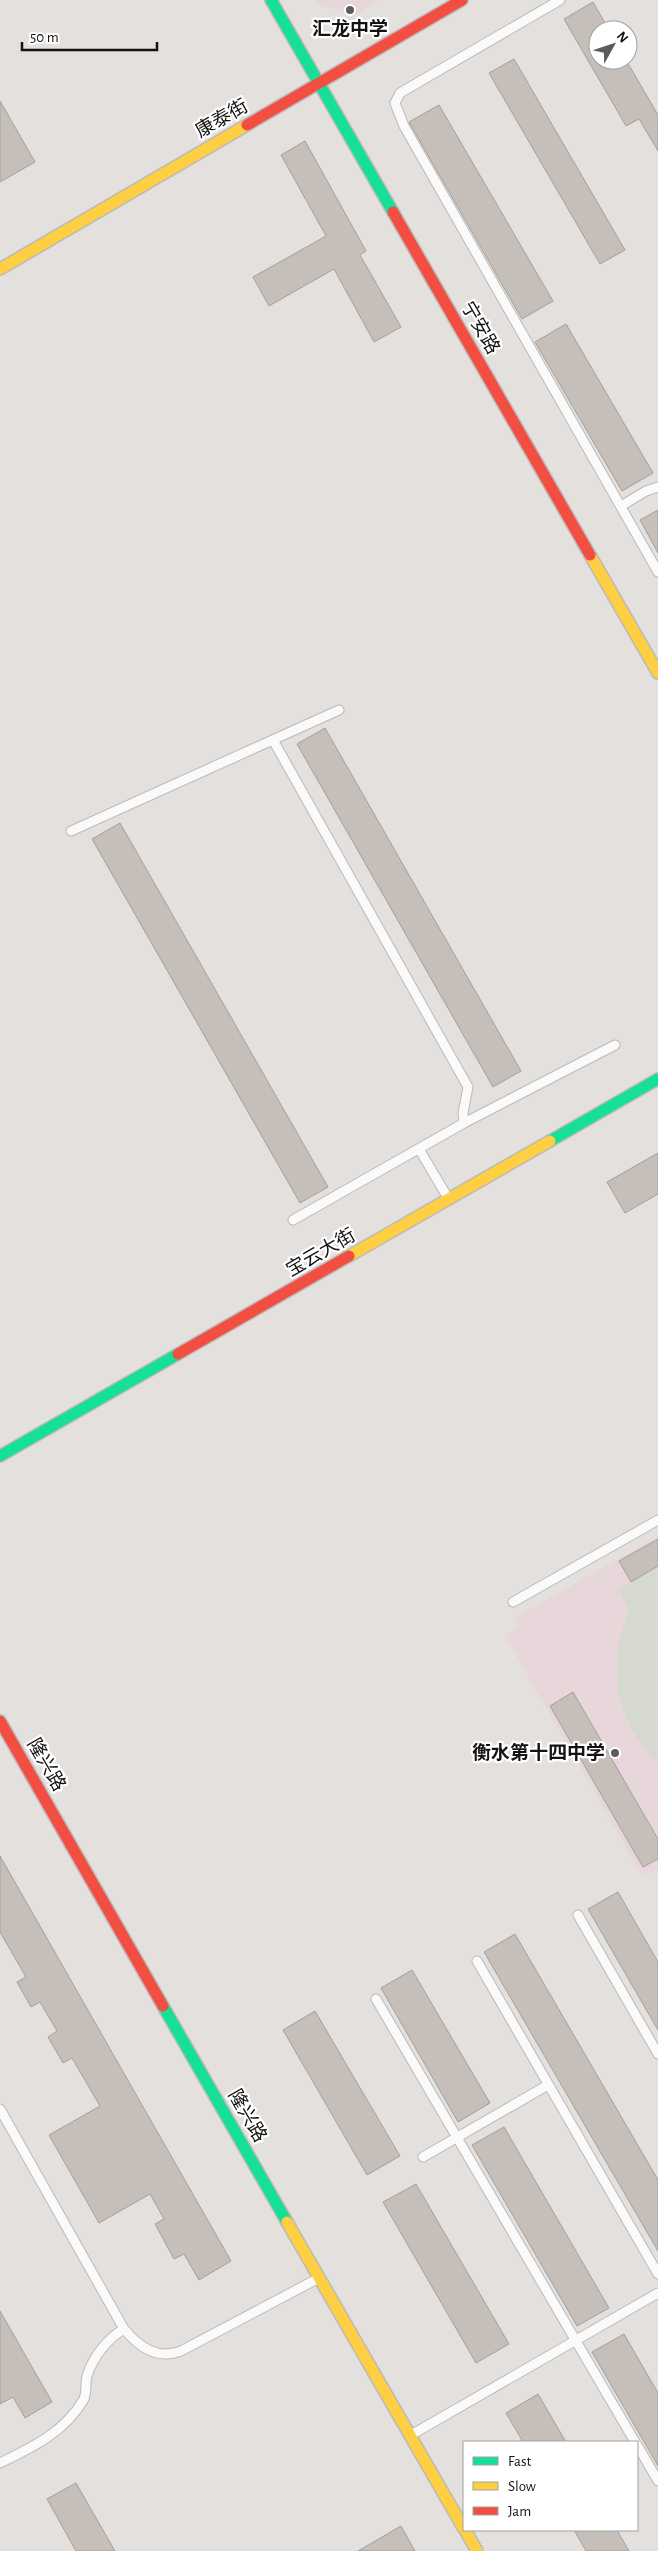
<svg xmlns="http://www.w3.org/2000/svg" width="658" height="2551" viewBox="0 0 658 2551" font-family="'Alegreya Sans','Noto Sans SC',sans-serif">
	<rect width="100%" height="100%" fill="#e3e0de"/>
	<path fill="#e7d7da" d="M315 0H381L355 15 318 5Z
		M658 1536V1870L642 1876 505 1636 518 1628 513 1619Z"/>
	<path fill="#d5d9cf" d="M658 1566V1763C614 1721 607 1663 629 1609L618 1589Z"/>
	<path fill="#c5beb9" stroke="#a2a09e" d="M593 2 609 30H598V60H626L658 115V151L639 119 626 126 564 19Z
		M514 59 625 250 600 264 489 73Z
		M0 101 35 162 0 182Z
		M439 105 553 301 522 319 409 122Z
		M305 141 366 251 360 255 401 327 374 342 334 269 269 306 253 277 326 236 281 155Z
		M566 324 653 473 622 491 535 342Z
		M658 510V553L640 520Z
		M325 728 521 1071 493 1087 297 744Z
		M120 823 328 1187 300 1203 92 839Z
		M658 1153V1194L625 1213 607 1182Z
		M658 1539V1566L631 1582 619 1561Z
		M573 1692 658 1839V1859L643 1867 550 1706Z
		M0 1856 231 2261 199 2280 184 2254 174 2259 155 2224 164 2219 150 2194 99 2223 49 2135 100 2106 72 2058 63 2063 48 2037 57 2031 40 2002 31 2007 17 1982 26 1977 0 1932Z
		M618 1892 658 1962V2030L588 1909Z
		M515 1934 658 2180V2251L484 1952Z
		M412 1970 490 2103 458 2122 381 1988Z
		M315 2011 400 2156 367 2175 283 2030Z
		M504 2127 609 2308 577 2326 472 2145Z
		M416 2184 509 2344 476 2363 383 2202Z
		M0 2311 52 2402 25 2418 13 2397 0 2404Z
		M624 2334 658 2393V2466L592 2352Z
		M538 2394 566 2442H523L506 2413Z
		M76 2483 115 2551H76L47 2499Z
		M401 2526 415 2551H358Z
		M574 2530H617L629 2551H586Z"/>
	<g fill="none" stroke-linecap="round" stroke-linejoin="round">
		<g stroke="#bbbab8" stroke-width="11">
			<path id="lane" d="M560 0 400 93 395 103 404 126 658 572
				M621 506 646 491 658 487
				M273 740 468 1087 463 1113 464 1123
				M71 831 339 710
				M419 1149 448 1198
				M293 1220 464 1123 615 1045
				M513 1602 658 1520
				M578 1915 658 2054
				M477 1961 658 2274
				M376 1999 635 2442
				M0 2109 124 2329C139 2347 157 2360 181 2351L317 2279
				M423 2157 548 2085
				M411 2435 658 2293
				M637 2445 658 2481
				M0 2463C33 2447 65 2432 84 2399 87 2392 85 2383 87 2376 93 2357 107 2339 124 2329"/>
		</g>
		<g stroke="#bbbab8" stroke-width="14">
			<path id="fast" d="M271 0 393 212
				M550 1141 658 1079
				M0 1456 178 1354
				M163 2006 287 2222"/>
		</g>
		<g stroke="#bbbab8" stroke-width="14">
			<path id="slow" d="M0 269 247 125
				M590 555 658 673
				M349 1256 550 1141
				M287 2222 464 2529
				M465 2530 477 2551"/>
		</g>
		<g stroke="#bbbab8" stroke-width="14">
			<path id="jam" d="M247 125 462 0
				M393 212 590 555
				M178 1354 349 1256
				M0 1721 163 2006"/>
		</g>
		<use href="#lane" stroke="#fbfafa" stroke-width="9"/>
		<use href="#fast" stroke="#16e098" stroke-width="11"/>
		<use href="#slow" stroke="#ffcf43" stroke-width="11"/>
		<use href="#jam" stroke="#f24e42" stroke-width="11"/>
	</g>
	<g fill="#5d5b59" stroke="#fff" stroke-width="2">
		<circle cx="350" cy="10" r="5"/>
		<circle cx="615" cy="1753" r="5"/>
	</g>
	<g text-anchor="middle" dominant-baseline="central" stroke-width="4.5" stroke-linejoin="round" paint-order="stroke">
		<g font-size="19" font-weight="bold" fill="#151311" stroke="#fff">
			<text x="350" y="29">汇龙中学</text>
			<text x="605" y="1753" text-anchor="end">衡水第十四中学</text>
		</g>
		<g font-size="19" fill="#151311" stroke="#fff">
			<text transform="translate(222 119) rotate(-30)">康泰街</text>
			<text transform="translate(480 328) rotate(60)">宁安路</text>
			<text transform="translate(321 1253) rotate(-30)">宝云大街</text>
			<text transform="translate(46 1765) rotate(60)">隆兴路</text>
			<text transform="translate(247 2116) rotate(60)">隆兴路</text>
		</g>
	</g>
	<rect x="463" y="2441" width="175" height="90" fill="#ffffff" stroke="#a1a1a0"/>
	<rect x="473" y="2457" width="25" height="8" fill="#16e098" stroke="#a1a1a0"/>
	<text x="508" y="2466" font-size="15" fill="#151311">Fast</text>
	<rect x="473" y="2482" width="25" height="8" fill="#ffcf43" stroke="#a1a1a0"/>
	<text x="508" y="2491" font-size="15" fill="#151311">Slow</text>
	<rect x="473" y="2507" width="25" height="8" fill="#f24e42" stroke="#a1a1a0"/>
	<text x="508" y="2516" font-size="15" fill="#151311">Jam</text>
	<g transform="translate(613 45) rotate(50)"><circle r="24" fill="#ffffff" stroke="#a1a1a0"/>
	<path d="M0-4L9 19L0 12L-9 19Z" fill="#5d5b59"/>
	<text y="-8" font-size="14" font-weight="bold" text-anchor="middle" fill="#151311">N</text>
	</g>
	<path d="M22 42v8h135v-8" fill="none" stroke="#151311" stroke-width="2.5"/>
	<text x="30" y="42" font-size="15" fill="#151311" stroke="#ffffff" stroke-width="4" paint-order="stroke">50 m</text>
</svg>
